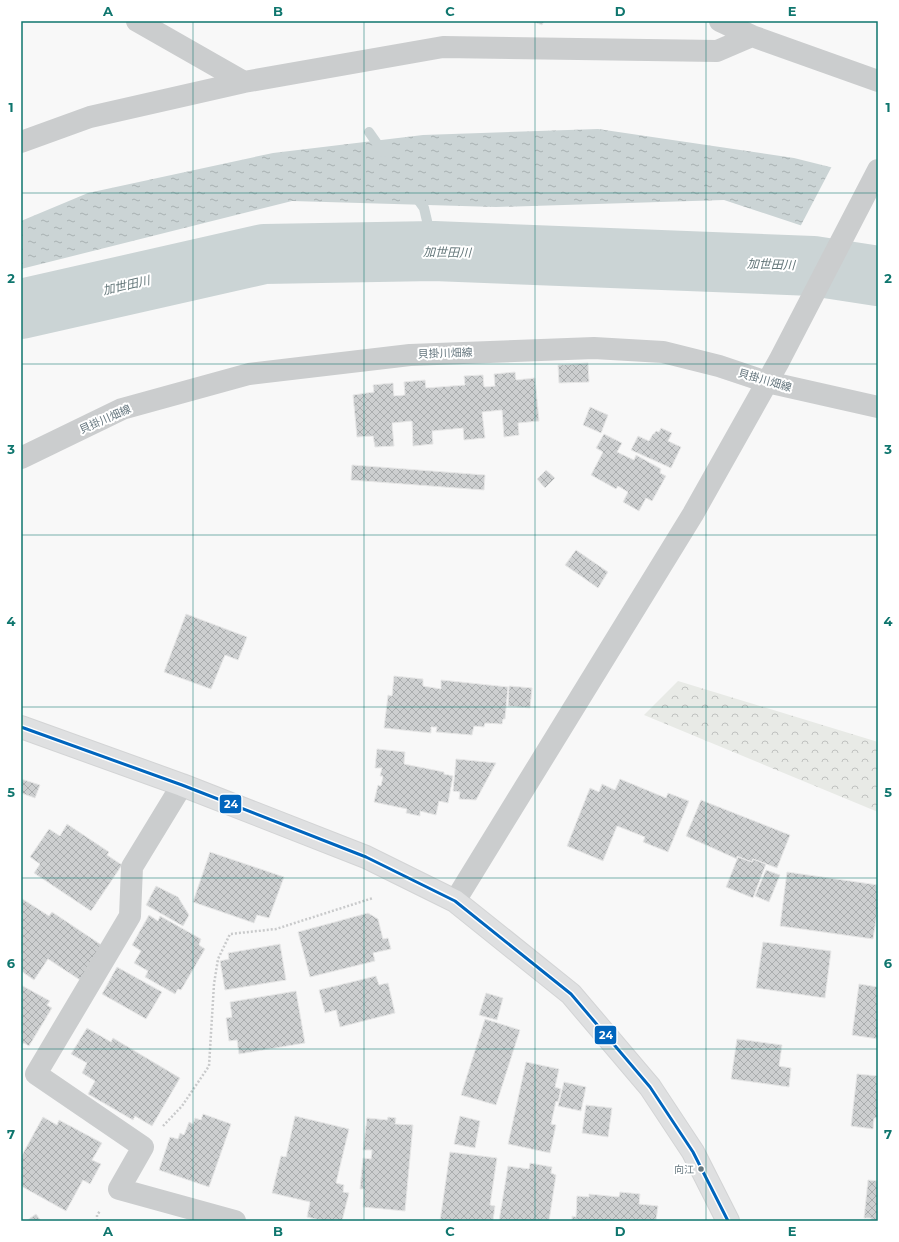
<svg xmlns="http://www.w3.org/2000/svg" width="899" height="1242" viewBox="0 0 899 1242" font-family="Montserrat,'Noto Sans JP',sans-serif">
	<defs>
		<pattern id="forest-crowns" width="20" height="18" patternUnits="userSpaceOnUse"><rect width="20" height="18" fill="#e8eae6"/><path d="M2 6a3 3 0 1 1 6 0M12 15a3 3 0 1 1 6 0" fill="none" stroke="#c0c2c0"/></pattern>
		<pattern id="water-ripples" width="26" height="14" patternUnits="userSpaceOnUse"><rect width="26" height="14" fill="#cbd4d5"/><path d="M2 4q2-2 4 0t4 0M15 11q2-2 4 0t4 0" fill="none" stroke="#a9b1b2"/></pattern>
		<pattern id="building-cross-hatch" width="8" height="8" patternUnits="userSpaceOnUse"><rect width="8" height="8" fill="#cdcfd0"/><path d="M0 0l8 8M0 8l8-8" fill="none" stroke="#aaadae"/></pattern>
	</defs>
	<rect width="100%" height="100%" fill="#f8f8f8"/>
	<path fill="url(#forest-crowns)" d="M678 681 878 742V812L644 715Z"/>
	<path fill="url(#water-ripples)" d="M598 129 794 158 878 179V251L724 200 496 207 292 201 21 269V221L88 193 273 153 423 135Z"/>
	<path fill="#f8f8f8" d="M832 166 878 177V253L800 227Z"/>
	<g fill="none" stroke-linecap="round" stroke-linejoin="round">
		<path stroke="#cbd4d5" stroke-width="10" d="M369 132 383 152
			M414 194 424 208 434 251"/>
		<path stroke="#cbd4d5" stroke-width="60" d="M21 309 264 254 434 251 813 266 878 276"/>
	</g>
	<path fill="url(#building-cross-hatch)" stroke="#e8e8e8" d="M532 21H544L542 25Z
		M588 363 589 382 559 383 558 365Z
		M515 372 516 380 535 378 539 421 518 423 519 435 504 437 502 410 482 412 485 438 464 440 463 428 432 431 433 444 413 446 412 421 392 423 394 446 375 447 373 436 357 437 353 395 374 392 373 385 393 383 394 396 405 395 404 382 425 380 426 388 465 385 464 376 483 375 484 387 495 386 494 374Z
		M590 407 608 415 601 433 583 425Z
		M661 428 672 433 668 441 681 447 671 468 631 450 638 436 649 441 653 434H654L656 431 659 432Z
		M604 434 622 443 617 452 634 460 636 455 661 469 660 473 666 476 652 501 646 498 639 511 623 502 628 492 618 486 616 489 591 475 603 452 596 448Z
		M352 465 485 475 484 490 351 480Z
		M546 470 555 478 545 488 537 479Z
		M576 550 608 572 598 588 565 565Z
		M186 614 247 637 238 660 225 655 211 689 164 672Z
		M394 676 423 679V686L441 689V680L508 687 505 719H503L502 724 485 723 484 727 474 726 472 735 436 732 437 727H431V733L384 728 388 695 392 696Z
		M509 686 532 688 530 708 508 706Z
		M377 749 405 752 404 764 444 772V774L453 776 448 803 439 801 436 815 420 811V816L406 813 407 809 374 802 378 785 381 786 383 776H380L382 768H375Z
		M456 759 496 763 476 800 459 799 460 792 453 791Z
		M21 779 40 785 35 798 21 793Z
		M620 779 666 798 668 793 689 801 668 852 643 842 645 837 617 826 603 861 567 846 590 788 599 792 602 784 615 790Z
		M701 800 790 835 777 868 753 859 752 862 737 856V859L686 836Z
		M67 824 109 852 107 855 122 865 91 911 34 873 40 864 30 857 49 829 60 836Z
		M210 852 284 877 269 918 257 915 254 923 193 902Z
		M738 857 752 862 753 859 766 864 753 898 726 887Z
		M766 870 780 875 769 902 755 896Z
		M787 872 878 885V907L873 939 780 926Z
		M156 886 178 897 189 915 183 926 146 905Z
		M21 898 49 916 52 912 103 946 80 980 48 959 34 980 21 971Z
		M368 913 378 919 383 939 388 938 391 949 373 953 375 961 310 977 298 932Z
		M149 915 158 921 160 916 201 939 199 945 205 949 181 990 178 989 175 994 145 977 148 971 134 963 141 951 132 945Z
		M763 942 831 951 825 998 756 988Z
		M280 944 286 980 225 990 220 961 229 959 228 953Z
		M117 967 162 992 146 1019 102 994Z
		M376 976 379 985 388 983 395 1013 340 1027 336 1010 325 1013 319 990Z
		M859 984 878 987V1039L852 1035Z
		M21 985 50 1001 47 1005 52 1008 29 1046 24 1043 21 1045Z
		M296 991 305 1043 239 1054 237 1040 229 1041 226 1018 232 1017 230 1002Z
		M486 993 503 998 497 1020 479 1015Z
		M485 1019 520 1030 496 1105 461 1095Z
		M87 1028 111 1042 113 1038 180 1078 152 1126 135 1116 133 1120 88 1094 95 1081 82 1073 87 1063 71 1054Z
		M737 1039 782 1045 779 1066 791 1068 789 1087 731 1079Z
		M526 1062 559 1069 555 1087 561 1089 558 1102 556 1101 551 1124 556 1125 550 1153 508 1144Z
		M857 1074 878 1076V1118H874L873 1129 851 1126Z
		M564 1082 586 1087 581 1111 558 1106Z
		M586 1105 612 1108 608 1137 582 1133Z
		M203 1114 231 1124 209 1187 159 1170 170 1137 178 1139 180 1133 184 1135 189 1122 193 1124 195 1118 201 1120Z
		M295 1116 349 1129 336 1183 344 1185 343 1192 349 1193 342 1221H324L307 1217 310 1202 272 1193 281 1156 286 1157Z
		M460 1116 480 1121 475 1148 454 1144Z
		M43 1117 57 1125 59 1120 102 1143 92 1160 101 1164 90 1184 83 1180 66 1211 21 1186V1157Z
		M388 1117 396 1118 395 1124 413 1125 405 1211 363 1207 364 1189H360L363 1158 371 1159 372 1150H363L367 1118 387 1120Z
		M450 1152 497 1158 490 1205 495 1206 493 1221H440Z
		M530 1163 552 1167 551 1173 556 1175 549 1221H499L508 1166 529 1169Z
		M868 1180 878 1181V1221H871V1218H864Z
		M620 1192 640 1194 639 1204 658 1206 656 1221H572V1216L576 1217 577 1196 589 1197V1194L619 1197Z
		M36 1214 41 1221H26Z"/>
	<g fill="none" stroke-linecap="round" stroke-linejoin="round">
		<g stroke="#d3d4d5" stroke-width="24">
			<path id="major" d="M21 727 182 785 366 857 455 901 571 994 650 1087 693 1152 728 1221"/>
		</g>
		<path stroke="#c9cacb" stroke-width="2.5" stroke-dasharray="2 2" stroke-linecap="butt" d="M163 1126 182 1106 209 1066 214 984 218 959 230 934 276 929 373 898
			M97 1221V1215L100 1211"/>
		<path stroke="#cbcdce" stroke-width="22" d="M137 21 244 82
			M720 21 752 36 878 81
			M21 142 90 117 244 82 443 47 717 51 752 36
			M21 458 122 409 249 374 410 355 594 348 663 352 719 366 767 382 878 407
			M182 785 132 867 130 916 36 1074 143 1147 119 1189 235 1221
			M455 901 693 514 779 361 878 170"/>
		<use href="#major" stroke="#dfe0e1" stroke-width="22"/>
		<g stroke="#fff" stroke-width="6">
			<path id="bus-1" d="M21 727 182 785 366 857 455 901 571 994 650 1087 693 1152 728 1221"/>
		</g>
		<use href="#bus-1" stroke="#0065bd" stroke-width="3"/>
	</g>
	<path fill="none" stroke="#0f766e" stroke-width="1" stroke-opacity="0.55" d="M193 21V1221M364 21V1221M535 21V1221M706 21V1221M21 193H878M21 364H878M21 535H878M21 707H878M21 878H878M21 1049H878"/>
	<circle fill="#66777f" stroke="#fff" stroke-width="1.5" cx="701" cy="1169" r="3.5"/>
	<g text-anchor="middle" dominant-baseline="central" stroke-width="4" stroke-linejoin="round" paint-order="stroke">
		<g font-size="10" fill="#66777f" stroke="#fff" text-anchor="end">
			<text x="694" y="1169">向江</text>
		</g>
		<g font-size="11" fill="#66777f" stroke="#fff">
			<text transform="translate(445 353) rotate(-2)">貝掛川畑線</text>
			<text transform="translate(765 380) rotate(16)">貝掛川畑線</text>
			<text transform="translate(105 419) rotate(-24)">貝掛川畑線</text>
		</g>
		<g font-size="12" font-style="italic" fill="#627578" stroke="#fff">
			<text transform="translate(447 252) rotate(1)">加世田川</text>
			<text transform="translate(771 264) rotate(2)">加世田川</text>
			<text transform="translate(126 285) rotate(-13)">加世田川</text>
		</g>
	</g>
	<g stroke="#fff" stroke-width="1.5">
		<rect x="219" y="794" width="23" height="20" rx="4" fill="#0065bd"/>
		<rect x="594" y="1025" width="23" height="20" rx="4" fill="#0065bd"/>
	</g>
	<g font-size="11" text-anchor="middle" font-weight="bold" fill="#fff">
		<text x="231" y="808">24</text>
		<text x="606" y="1039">24</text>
	</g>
	<rect width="899" height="1242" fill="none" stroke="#ffffff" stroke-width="44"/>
	<rect x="22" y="22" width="855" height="1198" fill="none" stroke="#0f766e" stroke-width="1.5"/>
	<g font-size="13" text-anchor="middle" font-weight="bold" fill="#0f766e">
		<text x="108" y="16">A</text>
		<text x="278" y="16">B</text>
		<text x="450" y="16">C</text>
		<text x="620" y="16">D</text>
		<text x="792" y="16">E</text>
		<text x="11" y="112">1</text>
		<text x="888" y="112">1</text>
		<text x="11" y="283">2</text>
		<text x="888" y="283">2</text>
		<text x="11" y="454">3</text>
		<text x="888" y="454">3</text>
		<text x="11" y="626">4</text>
		<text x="888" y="626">4</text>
		<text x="11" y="797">5</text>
		<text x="888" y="797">5</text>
		<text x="11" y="968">6</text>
		<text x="888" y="968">6</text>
		<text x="11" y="1139">7</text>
		<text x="888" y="1139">7</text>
		<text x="108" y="1236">A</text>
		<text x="278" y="1236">B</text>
		<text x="450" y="1236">C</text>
		<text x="620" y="1236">D</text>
		<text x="792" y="1236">E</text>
	</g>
</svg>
